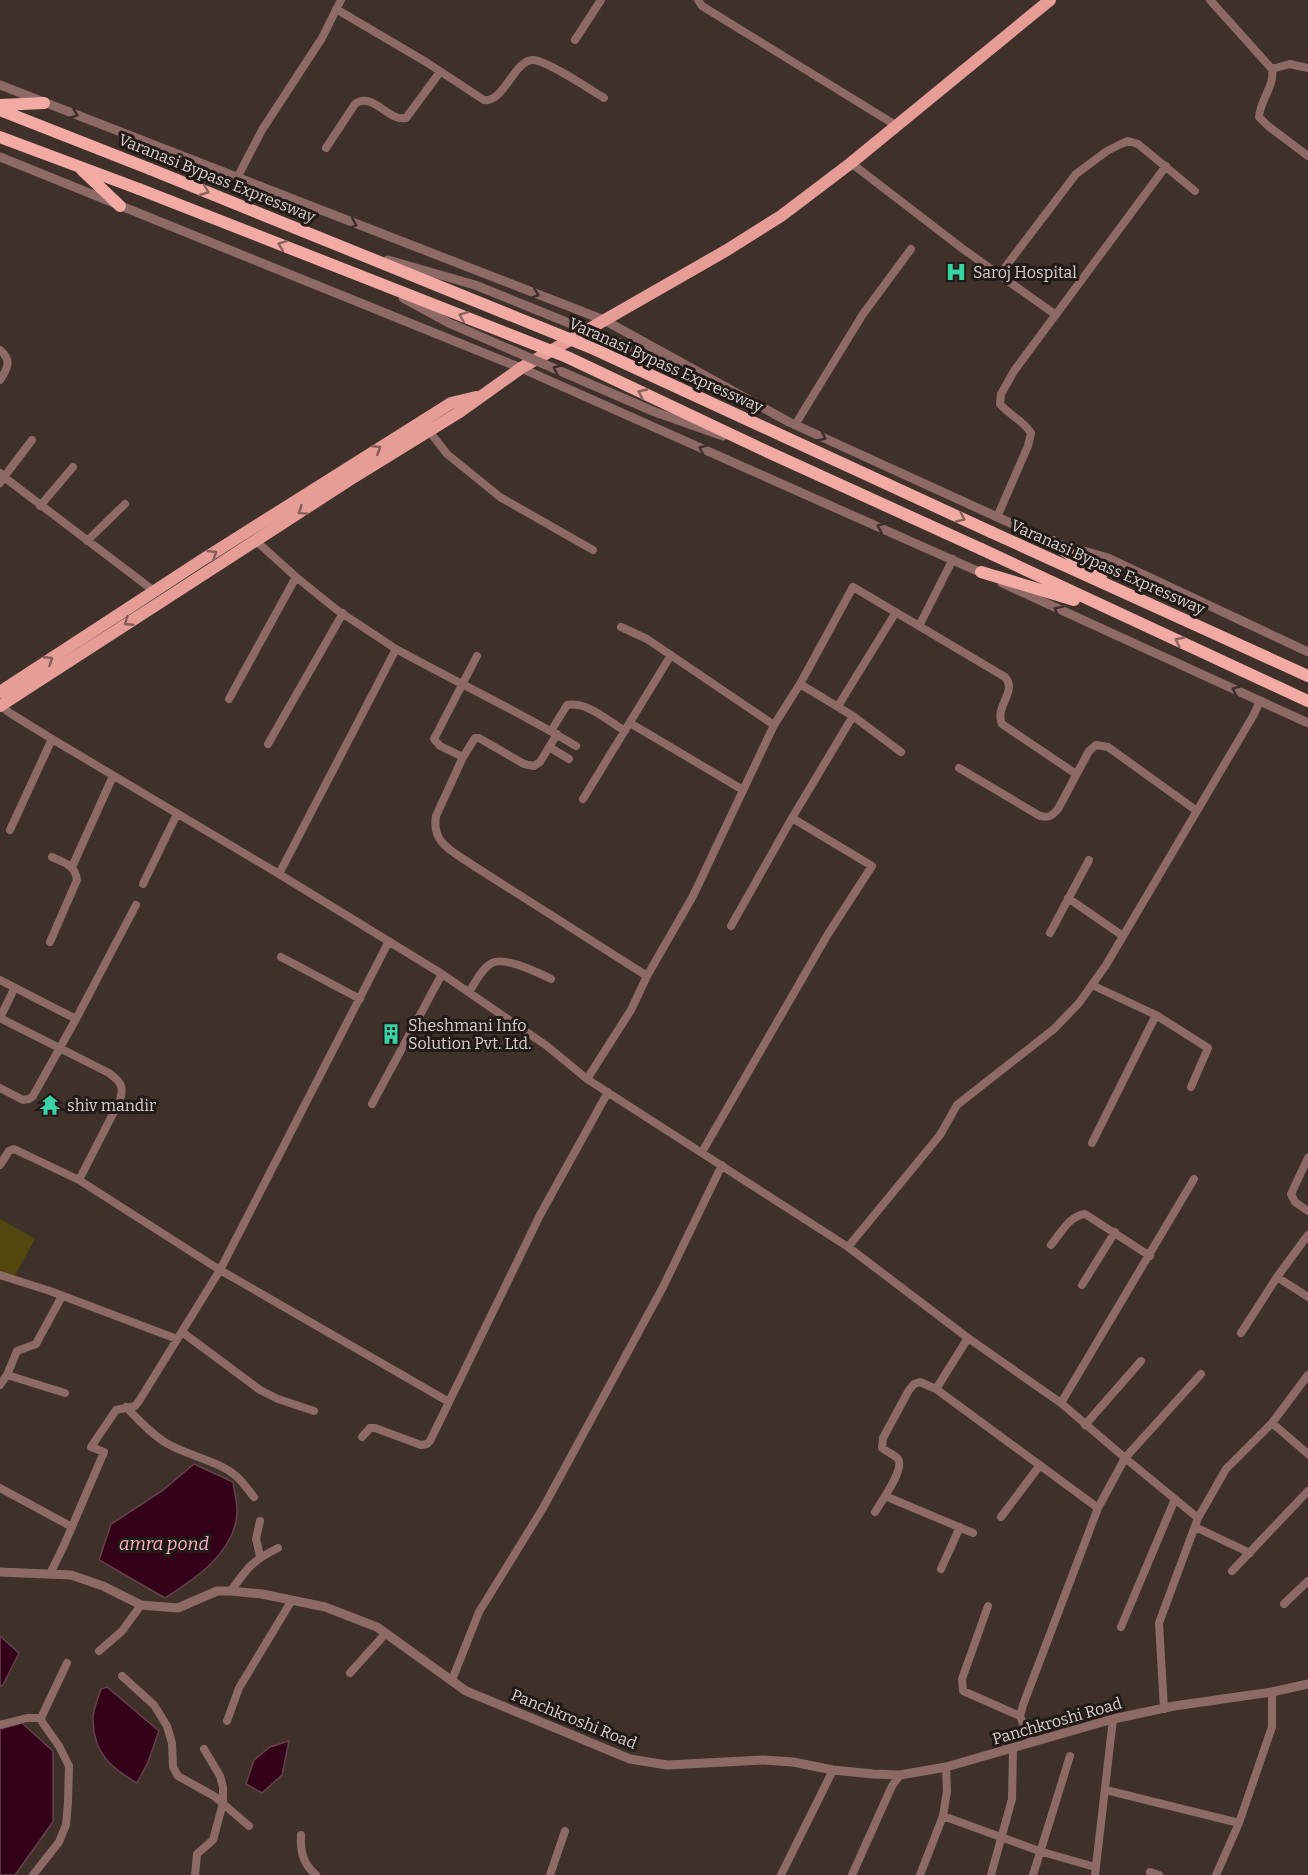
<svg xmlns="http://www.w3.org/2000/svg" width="1308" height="1875" viewBox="0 0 1308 1875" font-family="Bitter,serif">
	<rect width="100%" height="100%" fill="#3f312a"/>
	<path fill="#53470d" d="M0 1219 35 1239 14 1277 0 1272Z"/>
	<path fill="#340218" stroke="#66404f" stroke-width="1.5" d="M194 1464 233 1482C234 1492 238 1504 237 1514 234 1553 195 1579 165 1598L99 1560 111 1524 162 1491Z
		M0 1636 19 1653 3 1685 0 1686Z
		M107 1687 159 1731 148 1762 137 1783C111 1768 94 1754 93 1721 92 1711 98 1699 101 1689Z
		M22 1723 53 1751V1822L15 1875H0V1729Z
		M289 1741 282 1775 262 1793 246 1784 254 1760 270 1747Z"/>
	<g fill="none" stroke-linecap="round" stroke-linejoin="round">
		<path stroke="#8e6a67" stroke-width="8" d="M698 0 702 6 897 126
			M1210 0 1272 69C1275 86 1260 100 1259 117L1268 126 1308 156
			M336 9 426 62 484 100C504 103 514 60 533 60 546 60 591 90 604 98
			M575 40 601 0
			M1272 69 1290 64 1308 68
			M326 148 355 104C373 91 388 122 406 118L440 72
			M851 163 963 249 1056 315
			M237 178 262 130 322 38 341 0
			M1000 274 1076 174 1107 151 1121 144 1128 141 1138 144 1195 191
			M0 350C12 360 8 368 0 380
			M795 425 863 314 911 249
			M429 431 447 454 500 497 593 550
			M0 473 4 477 32 440
			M0 483 4 477 154 591
			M40 506 73 467
			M997 517 1028 446 1031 433C1024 421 1009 415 1000 404L1001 394 1014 371 1166 166
			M87 541 125 504
			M256 541 296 577 337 610 396 649 279 874
			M919 626 1005 677C1018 691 994 707 1002 724L1076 774
			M621 627 647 639 774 725 800 684
			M396 649C456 682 518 711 576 746
			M229 699 296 577
			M1 706 10 713 52 739 279 874 442 974 547 1046 587 1079 848 1247 968 1338 936 1389
			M838 706 896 612
			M630 723 743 790
			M551 731 567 705C587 701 608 721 625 731
			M557 734 540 762 534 766 524 764 479 738H475L463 757 436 816C431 844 454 852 474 866L647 976
			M268 744 343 613
			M549 747 569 759
			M901 752 853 716 800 684 853 587 919 626 953 559
			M463 757 440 746 434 739 477 656
			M959 768 1040 816C1049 818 1052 816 1058 809L1089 751 1096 745 1108 747 1197 811
			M583 799 671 655
			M10 830 52 739
			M72 867 113 776
			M143 884 177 814
			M1068 898 1123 936
			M731 926 792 818 853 716
			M1050 933 1089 860
			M50 942 77 880C75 865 65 863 52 857
			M281 957 360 999
			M0 980 76 1019
			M1092 985 1156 1015 1208 1048 1191 1087
			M469 992C475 983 482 968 492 963 505 956 539 973 551 979
			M0 1018 109 1073C121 1082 124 1086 120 1100L79 1180
			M0 1018 14 989
			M587 1079 631 1010 647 976 693 896 774 725
			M0 1088 23 1100 29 1099 33 1096 76 1019 136 905
			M372 1104 442 974
			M1092 1143 1156 1015
			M702 1152 828 934 872 866 792 818
			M1308 1158 1291 1194 1295 1202 1308 1211
			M0 1165 9 1151 14 1149 79 1180 220 1270 449 1402
			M1051 1245C1061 1233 1069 1216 1085 1214L1150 1256
			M848 1247 940 1135 957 1105 1054 1029 1079 1003 1106 965 1253 716 1260 701
			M0 1275 50 1291 177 1339
			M1277 1277 1308 1297
			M1082 1285 1115 1232
			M182 1332 260 1390 278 1399 314 1411
			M1241 1333 1277 1277 1308 1235
			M968 1338 1061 1403
			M7 1375 65 1393
			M0 1385 7 1375 17 1351 36 1344 62 1296
			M126 1407C139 1420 152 1435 168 1444 187 1455 221 1462 236 1476 243 1482 248 1490 254 1497
			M1272 1423 1308 1454
			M1085 1425 1141 1361
			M362 1437 370 1428H375L421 1445 427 1444 430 1441 540 1215 608 1092
			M0 1488 72 1527
			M885 1496 973 1533
			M875 1512C881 1502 905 1469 898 1459 894 1454 887 1452 882 1448L883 1438 909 1390 914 1384 920 1382 936 1389 1098 1508
			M1001 1517 1040 1465
			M1198 1518 1226 1469 1272 1423 1308 1375
			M1195 1527 1250 1553
			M260 1556 256 1539 260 1521
			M941 1569 960 1527
			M1232 1571 1308 1491
			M50 1574 65 1543 104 1452 91 1447 116 1410 135 1406 139 1401 220 1270 389 941
			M231 1591C247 1568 252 1561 278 1548
			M1284 1604 1308 1581
			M988 1606 962 1679 963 1691 1020 1716
			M1121 1627 1175 1499
			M99 1651 122 1631 141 1605
			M350 1673 386 1633
			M122 1676 154 1705 167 1726 172 1743 173 1767 178 1776 214 1796 249 1826
			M452 1680 479 1612 543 1508 663 1287 722 1165
			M1164 1709 1159 1623 1198 1518 1125 1458 1061 1403 1194 1179
			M227 1721 239 1688 292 1600
			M0 1725 27 1718H41
			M1031 1743 1020 1716 1023 1705 1098 1508 1125 1458 1201 1374
			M1106 1790 1239 1823
			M943 1816 1039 1851 1095 1867
			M301 1835C300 1851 303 1864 316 1875
			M1150 1872 1159 1875
			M33 1875 59 1842 66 1825 68 1803 69 1766 59 1746 42 1722 41 1718 67 1663
			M195 1875 197 1854 213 1840 223 1803V1787L220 1776 204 1749
			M550 1875 565 1831
			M781 1875 833 1770
			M852 1875 892 1786 900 1775
			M920 1875 943 1816 947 1791 946 1767
			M991 1875 1012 1799 1013 1749
			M1033 1875 1070 1756
			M1095 1875 1113 1719
			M1216 1875 1239 1823 1272 1727V1692"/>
		<path stroke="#8e6a67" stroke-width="9" d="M0 85 604 320 789 422 1052 542 1108 558 1308 652
			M0 157 521 368 984 574
			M601 336 666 361
			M1002 583 1308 723
			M0 1572 71 1575 103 1586 141 1605 178 1608 217 1591H231L262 1594 325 1607 377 1627 466 1691 630 1759 667 1765 763 1760 793 1762 833 1770 873 1774 900 1775 946 1767 1113 1719 1174 1706 1272 1692 1308 1684"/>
		<path stroke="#e69d98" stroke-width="12" d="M0 692 202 560 451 403 476 397
			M0 706 351 479 458 413 521 368 727 250 781 216 851 163 1050 0"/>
		<path stroke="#f2aaa5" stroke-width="12" d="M0 105 44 103
			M0 110 150 169
			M0 137 139 189
			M82 170 120 206
			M991 532 1308 676
			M1052 542 1101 576
			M981 549 1308 701
			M981 572 1074 600"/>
		<path stroke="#8e6a67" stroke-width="9" d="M388 260 475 285 601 336
			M403 298 449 323 655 412 723 436"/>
		<path stroke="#f2aaa5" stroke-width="12" d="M150 169 594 349 991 532
			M139 189 567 357 768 452 981 549"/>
	</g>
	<defs><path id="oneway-chevron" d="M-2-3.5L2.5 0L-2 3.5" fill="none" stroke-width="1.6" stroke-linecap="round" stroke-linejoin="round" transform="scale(1.5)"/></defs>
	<g stroke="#3c2e2b">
		<use href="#oneway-chevron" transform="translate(74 114) rotate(21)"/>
		<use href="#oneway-chevron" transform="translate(353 224) rotate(21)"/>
		<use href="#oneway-chevron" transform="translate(535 294) rotate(21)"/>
		<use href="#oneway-chevron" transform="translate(557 369) rotate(-157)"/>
		<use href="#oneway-chevron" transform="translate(822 437) rotate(25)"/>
		<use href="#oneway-chevron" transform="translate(703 449) rotate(-156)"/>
		<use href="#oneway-chevron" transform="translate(881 527) rotate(-156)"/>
		<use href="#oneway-chevron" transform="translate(1058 610) rotate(-154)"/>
		<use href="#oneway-chevron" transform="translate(1236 690) rotate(-156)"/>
	</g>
	<g stroke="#8a625e">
		<use href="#oneway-chevron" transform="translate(205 191) rotate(22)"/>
		<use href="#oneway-chevron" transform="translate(282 245) rotate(-159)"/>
		<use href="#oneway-chevron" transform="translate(463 316) rotate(-158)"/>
		<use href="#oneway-chevron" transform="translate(642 393) rotate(-155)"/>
		<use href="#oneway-chevron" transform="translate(961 518) rotate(25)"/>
		<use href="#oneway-chevron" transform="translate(1179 641) rotate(-155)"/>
	</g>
	<g stroke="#845c58">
		<use href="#oneway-chevron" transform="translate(377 449) rotate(-32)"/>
		<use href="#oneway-chevron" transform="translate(302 511) rotate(146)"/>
		<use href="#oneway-chevron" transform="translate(213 554) rotate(-32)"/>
		<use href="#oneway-chevron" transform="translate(128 622) rotate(147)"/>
		<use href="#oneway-chevron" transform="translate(49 660) rotate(-33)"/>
	</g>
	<defs>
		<g id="hospital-bare" transform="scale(1.62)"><path d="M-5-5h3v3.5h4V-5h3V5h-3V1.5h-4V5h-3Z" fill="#38d4a6" stroke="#211a17" stroke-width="2.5" paint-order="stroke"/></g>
		<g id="building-bare" transform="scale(1.62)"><path d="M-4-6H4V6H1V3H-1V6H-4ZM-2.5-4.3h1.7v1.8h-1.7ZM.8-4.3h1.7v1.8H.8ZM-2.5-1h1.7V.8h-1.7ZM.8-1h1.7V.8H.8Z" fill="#38d4a6" stroke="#211a17" stroke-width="2.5" paint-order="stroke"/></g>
		<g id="temple-bare" transform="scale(1.62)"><path d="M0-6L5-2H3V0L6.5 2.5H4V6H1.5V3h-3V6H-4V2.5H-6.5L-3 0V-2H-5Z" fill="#38d4a6" stroke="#211a17" stroke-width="2.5" paint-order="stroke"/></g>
	</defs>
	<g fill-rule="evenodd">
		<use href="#hospital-bare" x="956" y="272"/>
		<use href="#building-bare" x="391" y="1034"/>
		<use href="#temple-bare" x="50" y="1105"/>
	</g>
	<g text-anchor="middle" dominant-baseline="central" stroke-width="6" stroke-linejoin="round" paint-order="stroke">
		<g font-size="16" fill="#dbd2ce" stroke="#211a17">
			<text transform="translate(217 178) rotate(22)">Varanasi Bypass Expressway</text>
			<text transform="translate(666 365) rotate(24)">Varanasi Bypass Expressway</text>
			<text transform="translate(1108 567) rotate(24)">Varanasi Bypass Expressway</text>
			<text transform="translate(574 1719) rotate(22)">Panchkroshi Road</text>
			<text transform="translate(1057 1721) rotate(-16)">Panchkroshi Road</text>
		</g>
		<g font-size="16" fill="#dbd2ce" stroke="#211a17" text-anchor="start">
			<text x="973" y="272">Saroj Hospital</text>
			<text x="408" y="1025">Sheshmani Info<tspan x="408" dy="18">Solution Pvt. Ltd.</tspan></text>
			<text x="67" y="1105">shiv mandir</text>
		</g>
		<g font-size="18" font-style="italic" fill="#f6b4c7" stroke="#211a17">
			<text x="164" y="1544">amra pond</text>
		</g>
	</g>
</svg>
